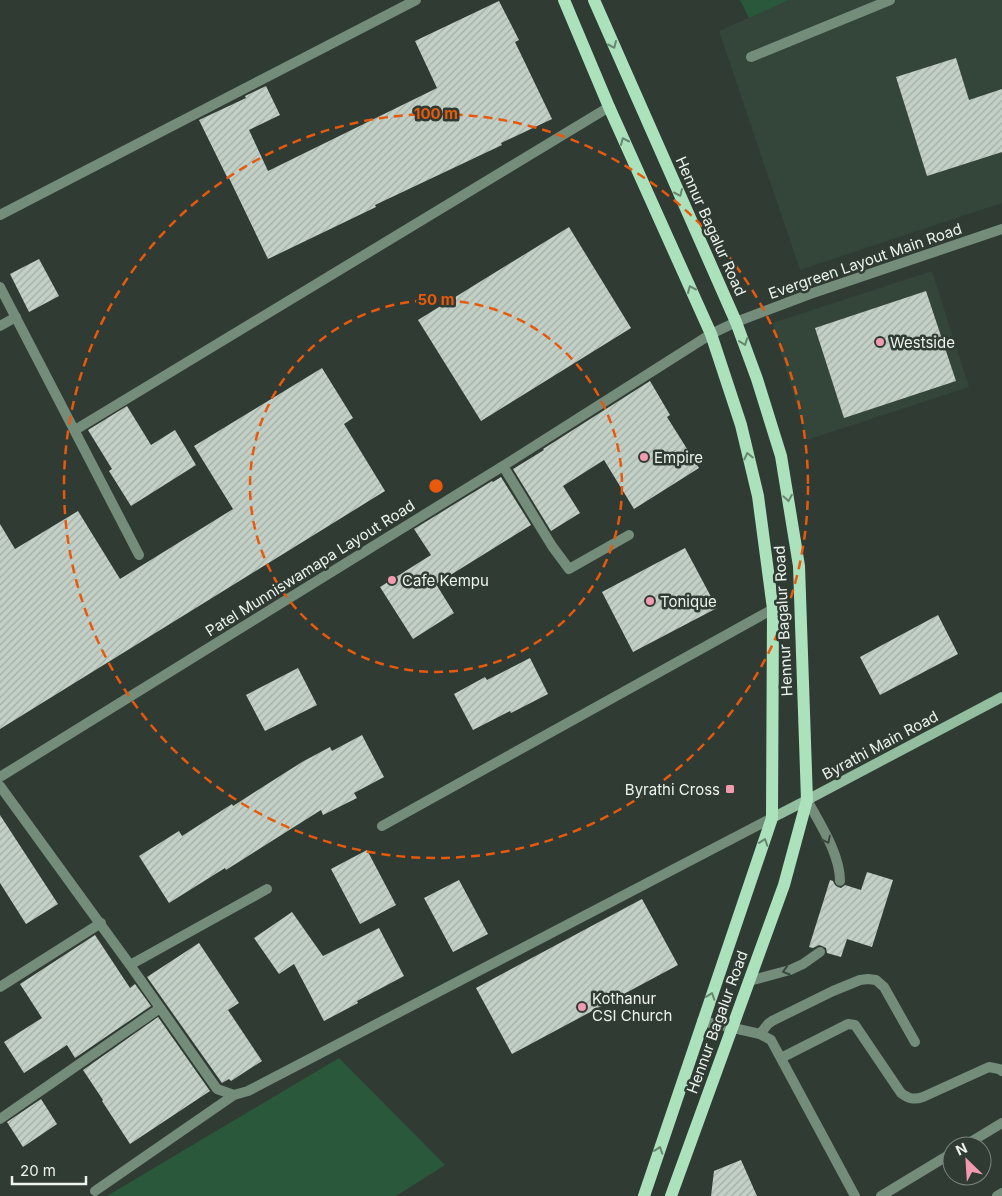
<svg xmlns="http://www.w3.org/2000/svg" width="1002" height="1196" viewBox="0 0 1002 1196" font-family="Inter,sans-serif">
	<defs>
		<pattern id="building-hatch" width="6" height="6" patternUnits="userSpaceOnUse" patternTransform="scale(1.25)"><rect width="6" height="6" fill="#c3d0c6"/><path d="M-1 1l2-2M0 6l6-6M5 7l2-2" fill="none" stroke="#a4aea6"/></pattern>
	</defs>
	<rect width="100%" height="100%" fill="#303b33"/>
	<path fill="#344539" d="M789 0H1002V203L800 270 719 31Z
		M932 271 969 387 807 440 772 323Z"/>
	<path fill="#2a583a" d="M740 0H789L749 18Z
		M339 1058 445 1165 396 1196H107Z"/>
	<path fill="url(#building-hatch)" d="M499 1 519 40 515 42 552 119 501 143 502 145 375 205 376 207 268 259 229 178 228 179 199 120 246 98 245 96 266 86 280 115 249 130 268 171 437 88 415 41Z
		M956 58 969 100 1002 89V152L927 176 896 77Z
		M569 227 631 328 481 421 418 320Z
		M39 259 59 296 29 312 10 274Z
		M926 291 956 381 844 418 815 328Z
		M322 368 353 418 344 424 385 491 0 729V524L15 549 78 511 120 579 233 509 194 446Z
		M650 381 670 415 667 417 699 468 634 509 604 460 563 486 580 513 551 531 513 469 544 450 543 449Z
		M127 406 151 445 175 430 196 465 131 506 109 471 112 469 88 430Z
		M501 477 531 525 436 584 454 613 413 639 380 587 431 555 414 529 492 481 493 482Z
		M685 548 717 608 633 652 602 592Z
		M938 615 958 654 880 695 860 657Z
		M530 658 548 694 511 713 510 711 473 730 454 694 485 677 487 680Z
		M298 668 317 705 265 731 246 695Z
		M362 735 384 777 354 793 357 798 323 815 321 810 226 870 225 868 169 903 139 856 179 831 182 836 232 804 233 806 302 762 330 747 332 751Z
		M0 815 58 904 26 924 0 883Z
		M367 850 396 905 360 924 331 869Z
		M867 872 893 880 872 947 847 939 841 957 827 953 826 948 822 946 819 945 813 948 809 947 830 880 833 881 835 885 838 887 841 888 845 885 861 890Z
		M459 880 488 934 453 952 424 898Z
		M642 899 678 965 512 1054 476 988Z
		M292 912 323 956 379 928 404 976 357 1001 358 1003 324 1021 294 964 279 974 254 938Z
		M95 935 130 988 135 984 151 1006 75 1058 67 1045 24 1073 4 1042 42 1018 20 984Z
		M199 943 239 1003 228 1010 262 1061 231 1081 229 1079 222 1083 147 977Z
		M158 1017 210 1091 130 1144 102 1101 103 1100 83 1070Z
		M41 1099 57 1124 23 1147 7 1122Z
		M741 1160 757 1196H711L714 1171Z"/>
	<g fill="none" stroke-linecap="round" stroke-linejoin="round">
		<path stroke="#738d7a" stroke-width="10" d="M751 57 890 0
			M807 800C820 824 840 854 840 881
			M749 981 790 970 803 964 820 952
			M760 1034 768 1024 772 1021 833 991 860 980 868 979 876 980 884 987 915 1042"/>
		<path stroke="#738d7a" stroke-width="10" d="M0 215 416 0
			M0 287 139 555
			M0 326 16 317
			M75 430 609 107
			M503 466 552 546 569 569 629 535
			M0 777 503 466 711 334 736 322 810 294 1002 229
			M0 786 130 965 267 889
			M382 826 773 609
			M130 965 217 1089 234 1095 248 1091 772 818
			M0 987 101 923
			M702 1021 760 1034 771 1040 855 1196
			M781 1058 848 1024 855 1025 901 1093C909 1099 914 1100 923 1097L989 1067 999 1069 1002 1071
			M0 1119 160 1008
			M964 1146 1002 1123
			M95 1191 234 1095
			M881 1196 952 1153
			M997 1196 1002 1193"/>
		<path stroke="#93bd9f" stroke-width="10" d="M772 818 807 800 1002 697"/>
		<path stroke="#abe2bb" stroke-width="12" d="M564 0 609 107 711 334 741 425 758 496 773 609 772 818 644 1196
			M594 0 736 322 757 379 781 456 799 566 807 800 784 885 671 1196"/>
	</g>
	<defs><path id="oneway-chevron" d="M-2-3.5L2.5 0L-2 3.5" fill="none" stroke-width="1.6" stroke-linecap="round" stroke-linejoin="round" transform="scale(1.25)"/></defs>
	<g stroke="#678670">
		<use href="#oneway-chevron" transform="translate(613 45) rotate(66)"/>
		<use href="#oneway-chevron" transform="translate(624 141) rotate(-114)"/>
		<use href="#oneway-chevron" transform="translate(679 193) rotate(66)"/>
		<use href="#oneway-chevron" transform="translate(691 289) rotate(-114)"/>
		<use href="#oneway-chevron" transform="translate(744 342) rotate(70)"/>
		<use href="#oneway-chevron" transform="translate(748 456) rotate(-103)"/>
		<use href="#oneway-chevron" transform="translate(788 498) rotate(81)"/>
		<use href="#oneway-chevron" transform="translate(764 842) rotate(-71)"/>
		<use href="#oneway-chevron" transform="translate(711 996) rotate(-71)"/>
		<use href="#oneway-chevron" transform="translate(659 1150) rotate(-71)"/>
	</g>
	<g stroke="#3a473e">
		<use href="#oneway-chevron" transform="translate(827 840) rotate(64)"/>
		<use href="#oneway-chevron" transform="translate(786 971) rotate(163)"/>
	</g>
	<g fill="none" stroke="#e8590c" stroke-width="2.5" stroke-dasharray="9 6">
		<circle cx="436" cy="486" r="186"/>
		<circle cx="436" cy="486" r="372"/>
	</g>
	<g fill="#f29ab0" stroke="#303b33" stroke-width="2">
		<circle cx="880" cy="342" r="5"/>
		<circle cx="644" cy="457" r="5"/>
		<circle cx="392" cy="580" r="5"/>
		<circle cx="650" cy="601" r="5"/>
		<rect x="725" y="784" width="10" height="10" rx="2.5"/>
		<circle cx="582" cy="1007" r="5"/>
	</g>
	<g text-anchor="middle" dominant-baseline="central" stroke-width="5" stroke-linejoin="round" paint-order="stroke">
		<g font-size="15" fill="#ecf3ee" stroke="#303b33">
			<text transform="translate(711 226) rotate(66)">Hennur Bagalur Road</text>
			<text transform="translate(865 261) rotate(-19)">Evergreen Layout Main Road</text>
			<text transform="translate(310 568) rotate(-32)">Patel Munniswamapa Layout Road</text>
			<text transform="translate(783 621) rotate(-93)">Hennur Bagalur Road</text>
			<text transform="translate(880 745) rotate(-28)">Byrathi Main Road</text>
			<text transform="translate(717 1022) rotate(-70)">Hennur Bagalur Road</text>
		</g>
		<g font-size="15" fill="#ecf3ee" stroke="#303b33" text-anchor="start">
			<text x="890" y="342">Westside</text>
			<text x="654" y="457">Empire</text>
			<text x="402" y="580">Cafe Kempu</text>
			<text x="660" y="601">Tonique</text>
			<text x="720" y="789" text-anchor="end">Byrathi Cross</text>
			<text x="592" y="998">Kothanur<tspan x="592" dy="17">CSI Church</tspan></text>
		</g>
	</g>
	<circle cx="436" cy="486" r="8" fill="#e8590c" stroke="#303b33" stroke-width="2.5"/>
	<g font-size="15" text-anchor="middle" font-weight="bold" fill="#e8590c" stroke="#303b33" stroke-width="5" stroke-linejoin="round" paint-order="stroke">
		<text x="436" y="119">100 m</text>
		<text x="436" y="305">50 m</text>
	</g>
	<g transform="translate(967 1161) rotate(335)"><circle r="24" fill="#303b33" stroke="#7b857e"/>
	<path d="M0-4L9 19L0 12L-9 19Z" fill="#f29ab0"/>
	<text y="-8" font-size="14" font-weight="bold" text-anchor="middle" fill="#ecf3ee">N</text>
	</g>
	<path d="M12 1176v8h74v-8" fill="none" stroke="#ecf3ee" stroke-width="2.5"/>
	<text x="20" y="1176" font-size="15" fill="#ecf3ee" stroke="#303b33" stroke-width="4" paint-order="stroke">20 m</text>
</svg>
